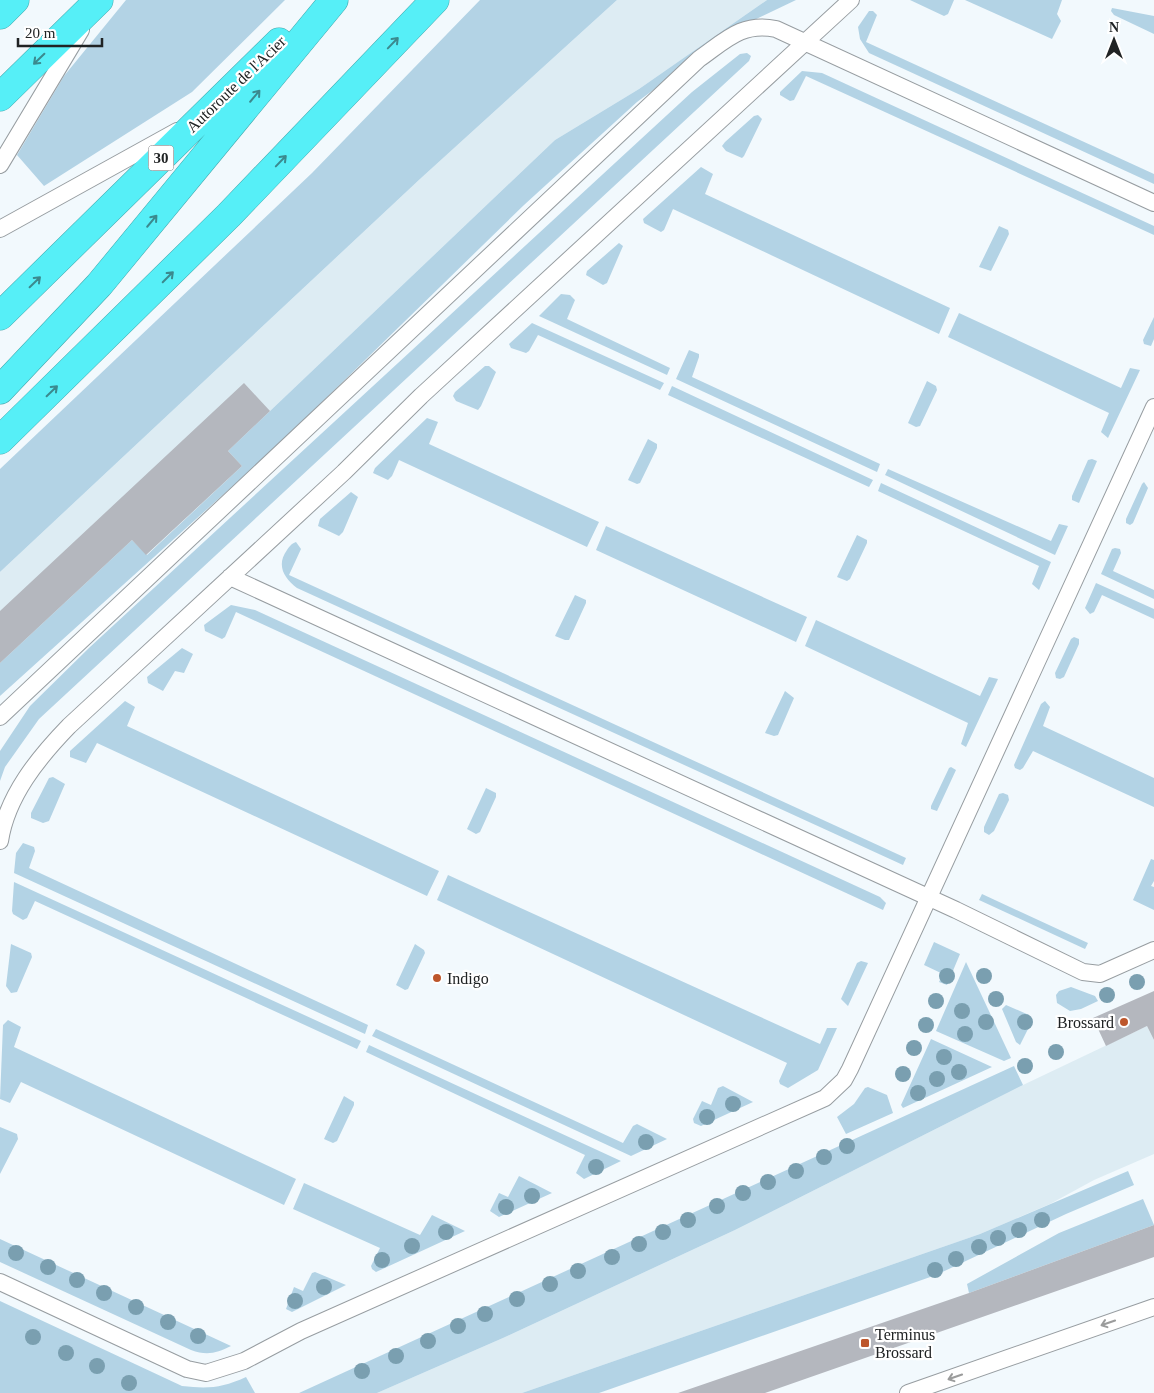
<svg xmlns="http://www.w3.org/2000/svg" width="1154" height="1393" viewBox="0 0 1154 1393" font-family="Georgia,serif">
	<rect width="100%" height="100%" fill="#f2f9fd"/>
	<path fill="#ddecf3" d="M617 0H767L639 89 555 140 228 451 242 466 146 555 132 540 0 663V572L420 179Z
		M1147 1026 1154 1040V1154L1094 1180 1050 1204 980 1234 522 1393H377L503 1338 735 1230 1023 1085Z"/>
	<path fill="#b3d3e5" d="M126 0H285L192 92 44 186 17 155 64 76Z
		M480 0H617L420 179 0 572V469L312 173Z
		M767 0H796L748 23 717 43 637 102 524 205 277 446 0 696V663L132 540 147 555 242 466 228 451 555 140 639 89Z
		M910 0H954L948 14 944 16Z
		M965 0H1062L1057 14 1061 21 1052 39Z
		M1112 8 1154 16V34L1114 15 1111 11Z
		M869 11H873L877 15 866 42 1154 174V184L869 53 860 39 858 27Z
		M747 53 751 56 749 61 39 719 5 767 0 781V751L30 706 90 647 692 92 740 54Z
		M802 71 822 73 1154 226V235L806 76 794 100 790 101 780 95V92Z
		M758 115 762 119 744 156 742 158 726 151 722 146 725 142 754 116Z
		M701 167 713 174 705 194 950 308 939 334 673 209 664 230 661 232 644 223 643 219Z
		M999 226 1008 230 1009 234 991 271 979 267Z
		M619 243 623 246 607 283 603 285 586 275 587 271Z
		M561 294 570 295 575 300 567 319 670 368 667 375 539 316Z
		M959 313 1121 388 1130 368 1140 370 1108 438 1101 432 1109 413 948 337Z
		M1154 317V339L1151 346 1144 344 1143 340Z
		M532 323 664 383 660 390 538 335 529 351 526 353 511 348 509 344Z
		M689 350 699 354V357L692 377 880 464 877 472 676 379Z
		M485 366H489L496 372 481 406 478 410 456 401 453 396 455 392Z
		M927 381 936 386 937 390 920 426 916 427 908 423Z
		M672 386 873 480 869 487 668 395Z
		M427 418 438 422 429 444 599 522 587 547 399 460 392 476 388 480 373 473 375 468Z
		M648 439 657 444V448L640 483 637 484 628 480Z
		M1092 459 1097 461 1079 503 1072 500V496L1088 460Z
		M888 469 1051 541 1059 524 1068 526 1055 555 885 475Z
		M1144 482 1148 488 1133 523 1130 525 1126 523V519L1142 484Z
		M881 483 1051 562 1039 590 1032 584 1039 566 878 491Z
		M351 492 358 497 343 532 339 536 318 526 320 519Z
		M606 526 807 617 796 642 596 550Z
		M857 535 867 540V543L850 579 847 581 837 577Z
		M296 542 301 549 289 575 906 858 903 865 297 588C284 578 276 565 287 550 290 546 291 544 296 542Z
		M1115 548 1120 549 1121 553 1113 571 1154 590V599L1101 574 1112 549Z
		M1096 583 1154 609V619L1102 595 1094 612 1090 614 1085 608Z
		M575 595 586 600V603L569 640H565L555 636Z
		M231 605 255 610 880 897 886 903 883 910 236 612 225 637 222 639 205 631 204 625Z
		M816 620 980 696 989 677 998 679 966 747 961 744 968 723 805 646Z
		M1074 637 1079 639V644L1064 677 1060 679 1056 678 1055 673 1071 639Z
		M182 648 193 654 184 673 175 671 163 691 148 683 147 677Z
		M785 691 794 698 778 735 774 736 765 733Z
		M125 701 135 707 127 726 439 871 427 896 97 743 86 763 70 757V751Z
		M1045 701 1050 707 1043 726 1154 778V807L1033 751 1023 768 1020 770 1015 768 1014 765 1041 704Z
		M951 767 956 770 937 811 931 809V806L949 768Z
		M53 777 65 784 49 821 43 823 31 818V813L49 778Z
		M486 788 496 793V797L480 832 476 834 467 829Z
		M1003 793 1008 795 1009 800 994 831 989 835 984 832V827L999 794Z
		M23 843 34 847 35 851 29 868 368 1025 365 1034 14 873 16 853Z
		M1151 859 1154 860V881L1151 886 1154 887V910L1133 900Z
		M448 875 820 1044 827 1028H837L818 1070 788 1088 780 1084 779 1081 787 1063 437 900Z
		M14 882 361 1041 357 1049 35 901 27 918 23 920 13 914 12 911Z
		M982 894 1088 943 1085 949 979 900Z
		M934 942 960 954 947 985 939 982 943 974 924 965Z
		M11 944 31 953 32 957 17 992 11 993 6 986Z
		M415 944 424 950 425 953 408 989 405 990 396 985Z
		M861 961 868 963 848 1006 841 999 857 963Z
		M966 962 1011 1058 1004 1061 936 1031Z
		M1071 987 1095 996 1098 1001 1081 1009 1070 1011 1057 1003 1056 995 1059 991Z
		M1006 1005 1029 1015 1032 1021 1020 1045 1016 1042 1002 1009Z
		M8 1020 21 1027 14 1047 296 1179 284 1205 21 1082 10 1103 0 1099 3 1025Z
		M376 1029 623 1143 633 1126 637 1124 667 1139 631 1156 372 1036Z
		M931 1039 992 1067 903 1108 901 1105Z
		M369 1045 621 1161 584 1179 576 1173 585 1155 366 1052Z
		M1014 1066 1023 1085 735 1230 503 1338 377 1393H299Z
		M723 1086 753 1102 701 1126 694 1123 693 1119 702 1101 711 1105 718 1088Z
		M868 1087 887 1095 893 1113 846 1134 837 1117 854 1104 865 1088Z
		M344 1096 354 1102V1105L337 1141 333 1143 324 1139Z
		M0 1127 17 1134 18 1139 0 1174Z
		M1128 1171 1134 1185 1066 1214 936 1275 599 1393H522L980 1234Z
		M519 1176 552 1193 499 1217 490 1211 499 1193 508 1197Z
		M304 1183 420 1235 432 1215 465 1231 376 1272 372 1269 371 1266 380 1248 293 1209Z
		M1143 1199 1154 1225 969 1293 967 1284 1059 1233Z
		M0 1239 231 1346C217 1353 207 1356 191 1350L0 1262Z
		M315 1272 346 1285 292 1312 286 1309 294 1287 303 1291 312 1273Z
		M0 1301 182 1386C208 1389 222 1388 246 1377L255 1393H0Z"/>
	<path fill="#b4b7be" d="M244 383 270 411 228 451 242 466 146 555 132 540 0 663V611Z
		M1154 991V1040L1147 1026 1106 1046 1093 1018Z
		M1154 1225V1257L765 1393H678L969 1293Z"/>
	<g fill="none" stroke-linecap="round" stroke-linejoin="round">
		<g stroke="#979da1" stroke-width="18">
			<path id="lane" d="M0 165 81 30
				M0 229 177 131
				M230 577 956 910 1083 972 1100 974 1154 950
				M0 717 699 59C726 40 742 22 776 29L1154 203
				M0 841C7 796 38 758 69 726L344 472 421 396 851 0
				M0 1282 187 1369 206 1373 244 1361 301 1331 825 1098 844 1080 850 1069 1154 407
				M908 1393 1154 1307"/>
		</g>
		<g stroke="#43a8ad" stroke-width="29">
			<path id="highway" d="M0 15 15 0
				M0 97 99 0
				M0 316 279 42
				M0 390 99 285 334 0
				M0 440 229 215 435 0"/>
		</g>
		<use href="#lane" stroke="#fff" stroke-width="16"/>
		<use href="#highway" stroke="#56eff7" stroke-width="28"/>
	</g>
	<g fill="#7a9fb0">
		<circle cx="947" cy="976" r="8"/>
		<circle cx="984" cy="976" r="8"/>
		<circle cx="1137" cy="982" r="8"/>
		<circle cx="1107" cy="995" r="8"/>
		<circle cx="996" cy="999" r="8"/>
		<circle cx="936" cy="1001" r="8"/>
		<circle cx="962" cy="1011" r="8"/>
		<circle cx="986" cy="1022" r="8"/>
		<circle cx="1025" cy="1022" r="8"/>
		<circle cx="926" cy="1025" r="8"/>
		<circle cx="965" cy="1034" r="8"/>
		<circle cx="914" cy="1048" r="8"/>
		<circle cx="1056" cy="1052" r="8"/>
		<circle cx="944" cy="1057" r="8"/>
		<circle cx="1025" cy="1066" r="8"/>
		<circle cx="959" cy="1072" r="8"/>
		<circle cx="903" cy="1074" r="8"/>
		<circle cx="937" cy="1079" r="8"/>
		<circle cx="918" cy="1093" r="8"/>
		<circle cx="733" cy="1104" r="8"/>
		<circle cx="707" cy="1117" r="8"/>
		<circle cx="646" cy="1142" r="8"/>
		<circle cx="847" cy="1146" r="8"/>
		<circle cx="824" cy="1157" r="8"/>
		<circle cx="596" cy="1167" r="8"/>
		<circle cx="796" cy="1171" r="8"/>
		<circle cx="768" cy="1182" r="8"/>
		<circle cx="743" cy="1193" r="8"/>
		<circle cx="532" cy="1196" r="8"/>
		<circle cx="717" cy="1206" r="8"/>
		<circle cx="506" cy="1207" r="8"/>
		<circle cx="688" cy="1220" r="8"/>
		<circle cx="1042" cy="1220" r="8"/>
		<circle cx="1019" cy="1230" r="8"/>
		<circle cx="446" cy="1232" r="8"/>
		<circle cx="663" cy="1232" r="8"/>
		<circle cx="998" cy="1238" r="8"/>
		<circle cx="639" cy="1244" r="8"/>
		<circle cx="412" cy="1246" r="8"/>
		<circle cx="979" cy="1247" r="8"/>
		<circle cx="16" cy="1253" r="8"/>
		<circle cx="612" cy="1257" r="8"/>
		<circle cx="956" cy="1259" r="8"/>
		<circle cx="382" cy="1260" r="8"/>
		<circle cx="48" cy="1267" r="8"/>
		<circle cx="935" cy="1270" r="8"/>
		<circle cx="578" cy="1271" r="8"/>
		<circle cx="77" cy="1280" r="8"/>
		<circle cx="550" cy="1284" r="8"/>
		<circle cx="324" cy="1287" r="8"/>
		<circle cx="104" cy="1293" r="8"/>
		<circle cx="517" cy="1299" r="8"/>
		<circle cx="295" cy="1301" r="8"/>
		<circle cx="136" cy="1307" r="8"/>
		<circle cx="485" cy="1314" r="8"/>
		<circle cx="168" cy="1322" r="8"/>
		<circle cx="458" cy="1326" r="8"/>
		<circle cx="198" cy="1336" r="8"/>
		<circle cx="33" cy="1337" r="8"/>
		<circle cx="428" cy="1341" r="8"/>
		<circle cx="66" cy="1353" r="8"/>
		<circle cx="396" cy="1356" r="8"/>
		<circle cx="97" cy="1366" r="8"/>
		<circle cx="362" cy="1371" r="8"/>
		<circle cx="129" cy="1383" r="8"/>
	</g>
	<defs><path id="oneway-shaft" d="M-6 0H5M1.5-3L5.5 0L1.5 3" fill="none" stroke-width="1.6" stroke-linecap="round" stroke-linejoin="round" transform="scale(1.25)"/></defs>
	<g stroke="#3b898e">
		<use href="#oneway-shaft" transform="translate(393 43) rotate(-46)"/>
		<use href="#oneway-shaft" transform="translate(39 59) rotate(136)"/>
		<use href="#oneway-shaft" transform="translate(255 96) rotate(-50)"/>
		<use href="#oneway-shaft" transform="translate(281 161) rotate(-46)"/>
		<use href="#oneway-shaft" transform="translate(152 221) rotate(-50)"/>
		<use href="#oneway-shaft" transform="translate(168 277) rotate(-45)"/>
		<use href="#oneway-shaft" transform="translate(35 282) rotate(-44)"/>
		<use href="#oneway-shaft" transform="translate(52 391) rotate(-44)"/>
	</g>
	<g stroke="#9b9c9c">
		<use href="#oneway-shaft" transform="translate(1108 1323) rotate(161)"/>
		<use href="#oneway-shaft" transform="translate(955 1377) rotate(161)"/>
	</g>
	<g fill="#bd562b" stroke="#fff" stroke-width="2">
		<circle cx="437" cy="978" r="5"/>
		<circle cx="1124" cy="1022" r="5"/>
		<rect x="860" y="1338" width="10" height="10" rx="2.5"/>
	</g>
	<g text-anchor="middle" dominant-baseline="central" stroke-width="4.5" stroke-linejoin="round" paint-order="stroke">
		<rect fill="#fff" stroke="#636566" stroke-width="1" x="148.5" y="145.5" width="25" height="25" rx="4"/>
		<g font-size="15" font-weight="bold" fill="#202324">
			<text x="161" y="158">30</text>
		</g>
		<g font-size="16" fill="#202324" stroke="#fff">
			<text transform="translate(236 84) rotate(-44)">Autoroute de l'Acier</text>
		</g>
		<g font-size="16" fill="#202324" stroke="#fff" text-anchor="start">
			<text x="447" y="978">Indigo</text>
			<text x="1114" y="1022" text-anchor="end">Brossard</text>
			<text x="875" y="1334">Terminus<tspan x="875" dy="18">Brossard</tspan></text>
		</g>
	</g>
	<g transform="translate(1114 40)" stroke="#ffffff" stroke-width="4" paint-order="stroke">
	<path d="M0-4L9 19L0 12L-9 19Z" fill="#202324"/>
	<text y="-8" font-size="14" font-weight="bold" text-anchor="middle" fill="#202324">N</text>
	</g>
	<path d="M18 38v8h84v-8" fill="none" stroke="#202324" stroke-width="2.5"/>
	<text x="25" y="38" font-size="15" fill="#202324" stroke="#ffffff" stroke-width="4" paint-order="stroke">20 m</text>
</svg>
